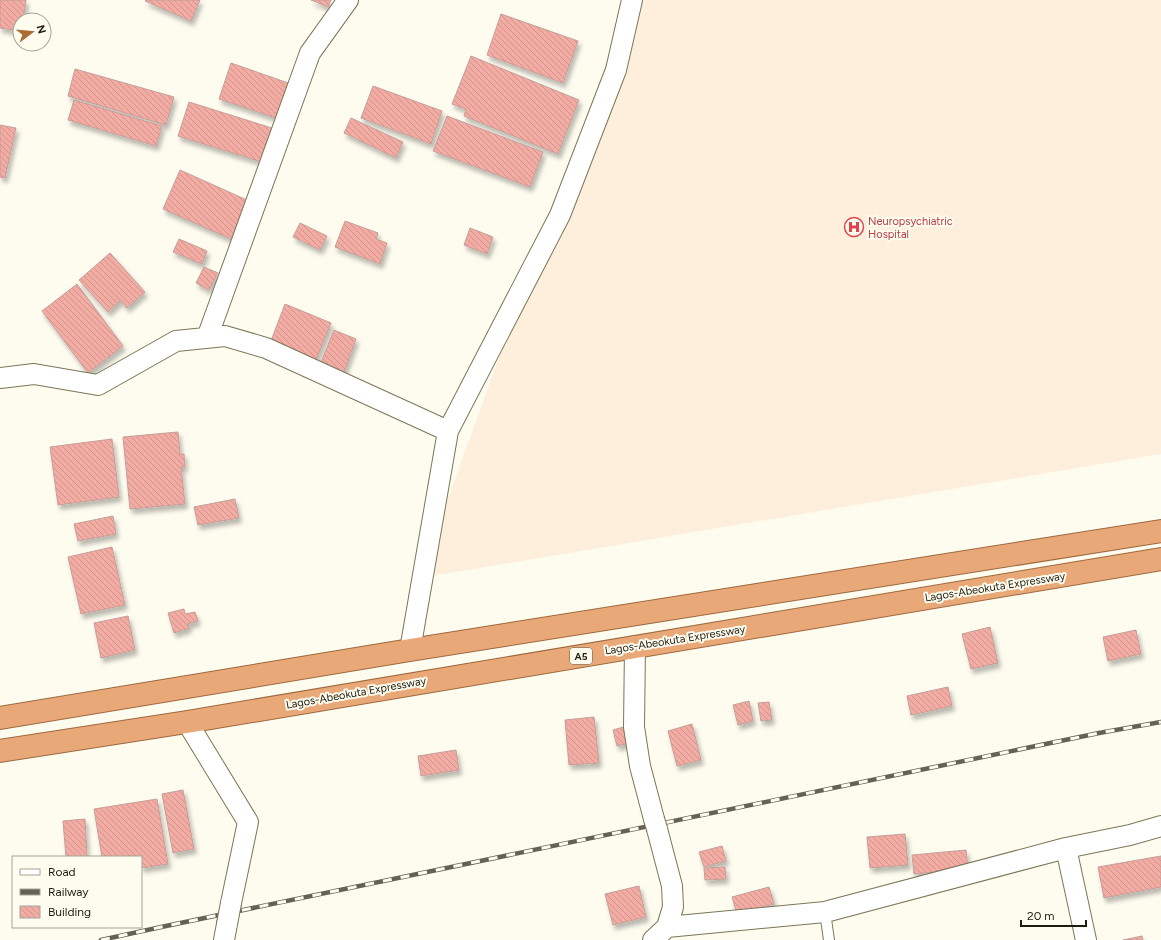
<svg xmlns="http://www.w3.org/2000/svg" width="1161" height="940" viewBox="0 0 1161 940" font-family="Figtree,sans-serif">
	<defs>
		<pattern id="building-back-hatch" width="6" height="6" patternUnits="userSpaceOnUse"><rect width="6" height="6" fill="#f3aca3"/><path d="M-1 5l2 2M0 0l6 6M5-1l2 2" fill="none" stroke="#d0948b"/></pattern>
		<filter id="shadow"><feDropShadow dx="2.5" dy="4.5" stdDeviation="2" flood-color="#0004"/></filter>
	</defs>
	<rect width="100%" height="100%" fill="#fefcef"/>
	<path fill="#feefdc" d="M629 0H1161V454L419 578Z"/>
	<path fill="url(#building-back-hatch)" stroke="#c49e99" filter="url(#shadow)" d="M0 0H26L23 20H20V31L0 28Z
		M146 0H200L191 21 145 1Z
		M311 0H331L328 7Z
		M501 14 578 41 563 83 487 55Z
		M471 56 579 100 558 154 464 116 466 109 452 104Z
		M231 63 291 84 279 119 219 99Z
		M75 69 174 97 166 125 68 96Z
		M373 86 442 111 431 144 361 118Z
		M74 100 162 126 156 146 68 120Z
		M189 102 275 129 265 163 178 136Z
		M447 116 543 152 530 187 433 151Z
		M351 118 403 142 396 158 344 133Z
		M0 125 16 128 5 178 0 177Z
		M180 170 249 201 231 239 163 209Z
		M345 221 378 233 376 239 387 243 380 264 335 247Z
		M300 223 327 236 320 250 293 237Z
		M470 228 493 237 487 254 464 245Z
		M179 239 207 251 202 264 173 252Z
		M110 253 145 292 127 308 121 300 108 312 79 280Z
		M204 267 218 273 209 290 196 283Z
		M77 284 123 346 88 373 42 311Z
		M285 304 331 323 314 365 269 346Z
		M334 330 356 339 344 372 321 362Z
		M178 432 180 454H184L185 467H181L185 504 130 509 123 437Z
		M112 439 119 497 58 505 50 447Z
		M235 499 239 518 198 525 194 507Z
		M113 516 116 534 78 541 74 524Z
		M112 547 125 605 81 614 68 557Z
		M184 609 185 614 195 612 198 621 188 624 189 628 174 633 168 613Z
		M128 616 135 650 101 658 94 623Z
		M990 627 998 663 971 669 962 634Z
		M1136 630 1141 654 1108 661 1103 637Z
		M948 687 952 706 911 715 907 696Z
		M749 701 753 721 738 725 733 705Z
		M769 702 772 720 761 721 758 703Z
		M594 717 599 763 569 765 565 720Z
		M692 724 701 760 677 766 668 731Z
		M627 726 631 743 617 746 613 730Z
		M456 750 459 770 421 776 418 756Z
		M183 790 194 849 173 853 162 794Z
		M157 799 168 864 141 868V857H102L94 809Z
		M85 819 87 857H66L63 821Z
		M905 834 908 865 870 868 867 837Z
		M722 846 726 861 704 867 699 852Z
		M966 850 968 869 914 874 912 855Z
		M1161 856V887L1104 898 1098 867Z
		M725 867 726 879 705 880 704 868Z
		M639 886 646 917 613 925 605 894Z
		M769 887 774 904 737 914 732 897Z
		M1142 936 1143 940H1123Z"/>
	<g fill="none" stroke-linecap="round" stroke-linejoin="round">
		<g stroke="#7b7657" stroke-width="12">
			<path id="service" d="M825 912 829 940"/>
		</g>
		<g stroke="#7b7657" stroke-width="22">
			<path id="minor" d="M207 338 310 53 348 0
				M0 378 34 374 98 385 176 341 225 336 266 348 448 431
				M635 646 634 727 640 766 654 819
				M410 650 448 431 560 215 616 70 632 0
				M187 722 248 822 231 903
				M1066 848 1086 940
				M667 927 825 912 1066 848 1130 835 1161 826
				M224 940 227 924
				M653 940 667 927 673 907 672 886 657 829"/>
		</g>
		<g stroke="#9e693e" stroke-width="24">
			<path id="trunk" d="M0 718 410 650 1161 531
				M0 751 187 722 1161 559"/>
		</g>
		<use href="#service" stroke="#fff" stroke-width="10"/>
		<use href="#minor" stroke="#fff" stroke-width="20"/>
		<use href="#trunk" stroke="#e8a878" stroke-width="22"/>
		<g stroke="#646255" stroke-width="4.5">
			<path id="rail" d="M101 940 166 926 1099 733 1161 722"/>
		</g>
		<use href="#rail" stroke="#fefcef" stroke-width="3" stroke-dasharray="9" stroke-linecap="butt"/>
		<g stroke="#7b7657" stroke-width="22" stroke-linecap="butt">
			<path id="minor-bridge" d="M654 819 657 829
				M227 924 231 903"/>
		</g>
		<use href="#minor-bridge" stroke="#fff" stroke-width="20"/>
	</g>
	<defs>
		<g id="hospital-ring" transform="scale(1)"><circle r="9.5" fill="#fefcef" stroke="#e0444e" stroke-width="1.5"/><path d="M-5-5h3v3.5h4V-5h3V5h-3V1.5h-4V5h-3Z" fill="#e0444e"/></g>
	</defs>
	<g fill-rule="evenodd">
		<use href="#hospital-ring" x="854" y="227"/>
	</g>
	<g text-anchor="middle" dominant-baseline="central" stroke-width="4" stroke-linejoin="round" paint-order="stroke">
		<rect fill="#fefcef" stroke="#626053" stroke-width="1" x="570" y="648" width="22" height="16" rx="3"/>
		<g font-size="10" font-weight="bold" fill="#1f1d10">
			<text x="581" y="656">A5</text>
		</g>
		<g font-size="11" fill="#be3a42" stroke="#fefcef" text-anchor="start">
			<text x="868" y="221">Neuropsychiatric<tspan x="868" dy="13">Hospital</tspan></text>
		</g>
		<g font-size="11" fill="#1f1d10" stroke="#fefcef">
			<text transform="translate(995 587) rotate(-9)">Lagos-Abeokuta Expressway</text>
			<text transform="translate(675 640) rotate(-9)">Lagos-Abeokuta Expressway</text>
			<text transform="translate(356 693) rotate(-10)">Lagos-Abeokuta Expressway</text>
		</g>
	</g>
	<rect x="12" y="856" width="130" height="72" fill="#fefcef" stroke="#a5a396"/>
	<rect x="20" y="869" width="20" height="6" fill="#ffffff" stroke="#a5a396"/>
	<text x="48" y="876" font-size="12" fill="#1f1d10">Road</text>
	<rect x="20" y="889" width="20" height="6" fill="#646255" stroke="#a5a396"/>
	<text x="48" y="896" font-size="12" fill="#1f1d10">Railway</text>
	<rect x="20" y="906" width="20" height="12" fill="url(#building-back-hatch)" stroke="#a5a396"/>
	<text x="48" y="916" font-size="12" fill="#1f1d10">Building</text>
	<g transform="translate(32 32) rotate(74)"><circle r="19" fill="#fefcef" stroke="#a5a396"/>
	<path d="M0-3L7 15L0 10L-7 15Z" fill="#ac6b35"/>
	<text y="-6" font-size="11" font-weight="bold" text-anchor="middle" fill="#1f1d10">N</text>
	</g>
	<path d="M1021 920v6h65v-6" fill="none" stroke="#1f1d10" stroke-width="2"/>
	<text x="1027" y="920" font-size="12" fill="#1f1d10" stroke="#fefcef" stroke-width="3" paint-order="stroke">20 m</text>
</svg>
